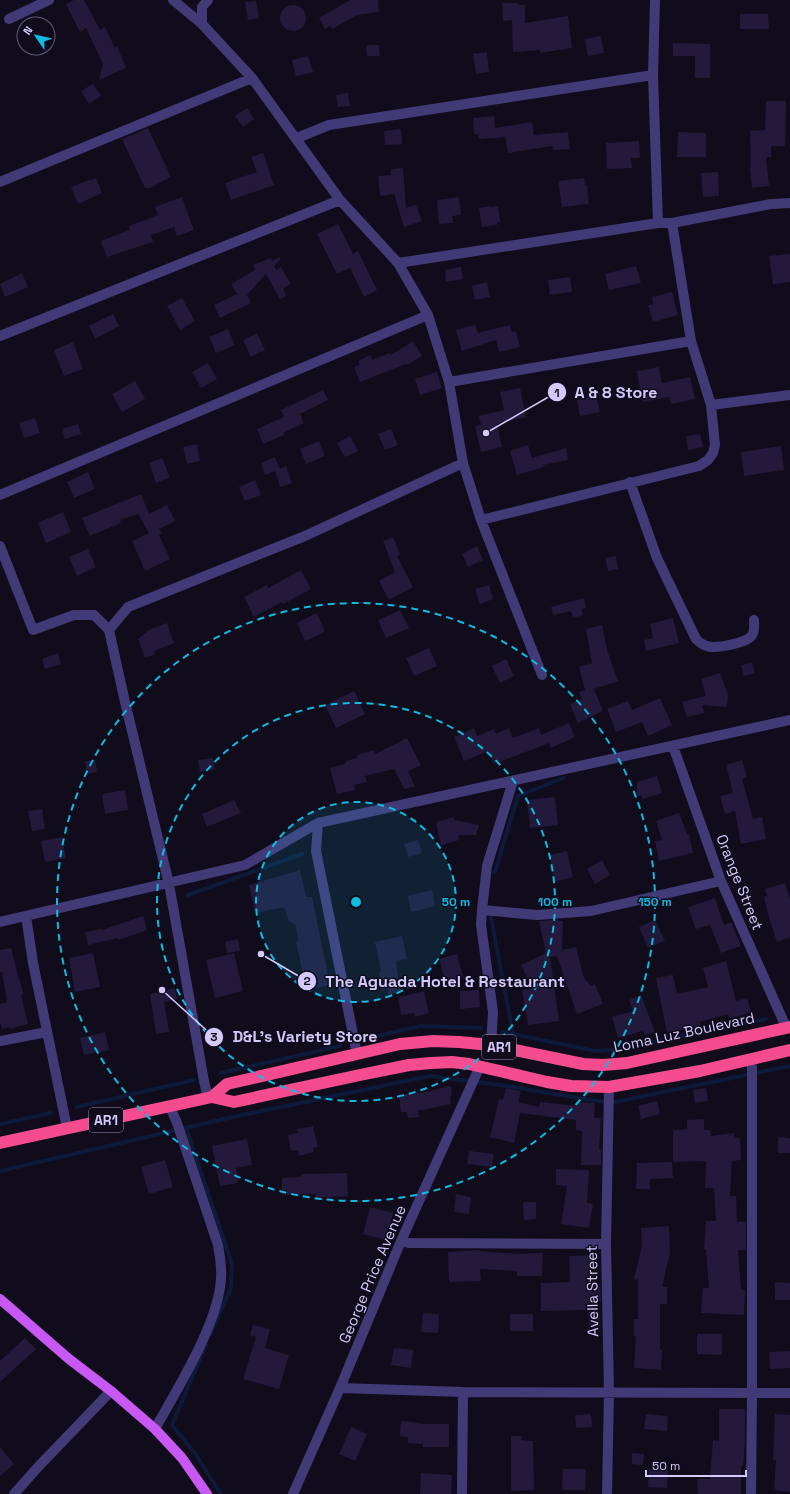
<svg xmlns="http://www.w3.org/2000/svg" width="790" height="1494" viewBox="0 0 790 1494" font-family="'Space Grotesk',sans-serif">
	<rect width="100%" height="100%" fill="#100c1b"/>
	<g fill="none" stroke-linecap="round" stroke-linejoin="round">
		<path stroke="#0d1a39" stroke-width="4" d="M495 872 518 796 563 778
			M188 895 302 854
			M490 912 513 1034
			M503 1032 595 1051 615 1050 766 1019
			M369 1038 421 1026 481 1028
			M221 1073 340 1046
			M77 1107 194 1080
			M0 1124 51 1113
			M186 1128 232 1264 231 1288 210 1335
			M0 1171 233 1117 430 1076 500 1085 610 1103 790 1066
			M206 1345 172 1425 194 1452 221 1494"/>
	</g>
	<path fill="#23193b" d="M74 0H84L100 30 105 27 115 48 117 46 126 68 99 80 103 64 86 28 80 32 66 4Z
		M350 0H378L379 12 357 15 332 29 330 26 325 29 319 18Z
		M256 1 259 18 248 20 245 2Z
		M502 3H518V5H525V23L568 16 572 48 540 53V50L513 52 512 20 503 21Z
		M280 18a13 13 0 1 1 26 0a13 13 0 1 1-26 0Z
		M740 14H768L769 29H740Z
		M601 36 604 53 588 56 585 39Z
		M673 43 710 44V78H695V56H673Z
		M366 45H379L380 56H367Z
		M487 52 489 72 476 74 473 54Z
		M308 56 313 72 296 76 292 60Z
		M93 84 101 96 89 104 81 91Z
		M348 93 350 106 338 107 336 95Z
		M766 101H786L785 146H771V157H766L769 186 752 188 750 167H751L750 131 765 130Z
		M247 108 254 119 243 127 235 116Z
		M494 116 495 128 532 122 534 135 568 132 570 149 553 150 552 146 508 153 505 137 479 139 478 134H474L473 118Z
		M148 128 171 177 150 188H145L122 139Z
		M401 129 402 144 385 145 384 131Z
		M678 132 706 133V157H677Z
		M639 141 640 158H631L632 168 607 169 606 143Z
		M263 153 274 185 231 200 225 183 257 172 251 157Z
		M403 168 406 208 416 205 422 221 404 227 394 194 380 196 378 176 391 175V169Z
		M718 172 719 196 703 197 701 173Z
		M96 178 102 193 78 204 71 187 89 180V181Z
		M584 178 585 186H587L589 204 562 207 558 181Z
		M182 197 194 230 177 236 174 227 151 235 153 242 107 257 101 241 130 230 129 226 158 215 155 207Z
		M459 197 461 215 452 216 453 223 439 224 437 200Z
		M490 206V207L498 206 500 222H497V225L482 227 479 208Z
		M338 224 353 254 358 251 377 290 364 297 350 268 337 274 317 234Z
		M790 254V282L773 284 769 256Z
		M279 257 281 259 274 266 276 270 281 267 291 284 283 288 286 296 280 299 266 274 247 295 251 303 220 318 214 305 237 294 231 284 255 270 253 265 271 258 272 261Z
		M636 266 641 283 609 290 605 274Z
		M461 267 463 279 446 282 445 270Z
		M22 273 28 287 5 297 0 284Z
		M570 277 572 292 550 295 548 280Z
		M487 282 490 297 475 300 472 286Z
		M672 292 678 315 653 322 648 305 653 304 652 297Z
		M182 298 195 321 180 330 167 306Z
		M113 314 119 326 95 339 89 326Z
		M475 325 478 333 510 325 512 332 516 331 520 347 499 352 496 340 462 351 456 330Z
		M228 329 235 345 216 353 209 337Z
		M257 333 265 350 251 357 243 340Z
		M413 341 422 356 407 365 406 364 360 382 354 367 360 365 358 361 370 355 372 360 390 353 391 355Z
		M73 342 83 369 64 376 54 350Z
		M208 363 217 379 201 388 192 372Z
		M659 367 662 383 690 377 695 399 671 404 669 397 642 402 637 371Z
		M437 372 442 388 420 395 415 379Z
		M135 381 145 399 122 412 112 394Z
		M520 388 526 417 497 424 502 447 481 452 475 426 481 425 479 416 504 410 500 392Z
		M323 390 328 400 300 414 304 423 283 433 284 435 263 444 257 429 284 417 281 410Z
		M596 396 600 412 580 416 577 400Z
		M35 418 40 433 24 438 19 423Z
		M78 424 81 434 65 439 62 429Z
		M391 429 398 445 385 450 378 434Z
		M700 434 703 447 688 450 686 436Z
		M350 436 358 451 345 457 337 443Z
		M319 441 325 456 306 464 300 449Z
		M197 444 200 461 187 464 183 447Z
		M528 445 532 458 566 448 568 460 543 465 544 467 517 475 510 451Z
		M781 446 784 470 744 476 741 452Z
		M275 457 280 469 286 466 292 483 280 487 275 471 265 475 261 463Z
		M162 458 170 477 156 483 149 463Z
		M88 472 95 489 74 498 67 482Z
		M255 480 261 495 245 501 239 487Z
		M141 494 149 514 167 505 175 521 159 529 162 533 159 535 170 559 145 571 132 541 149 533 138 514 120 520 121 523 90 536 82 518Z
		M63 512 71 532 46 543 38 523Z
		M393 537 400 554 397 556 413 587 389 600 379 581 395 572 383 541Z
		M477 546 483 560 468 567 462 554Z
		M88 549 96 567 77 576 69 557Z
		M616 556 618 569 608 571 605 558Z
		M301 570 311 589 283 604 282 602 254 617 244 597 267 585 268 588Z
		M489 585 493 599 480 604 475 589Z
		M584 598 586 608 581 609 583 615 573 618 571 611 553 615 551 607Z
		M400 610 409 628 386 638 378 620Z
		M317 613 325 632 305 641 297 623Z
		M673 618 679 643 646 651 644 640 653 638 650 624Z
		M167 623 174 643 154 651 156 654 145 658 138 639 149 630Z
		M602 625 607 650 618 681 594 689 603 711 578 723 570 704 582 699 579 692 585 690 579 667 592 663 586 629Z
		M429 648 437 666 414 676 406 658Z
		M58 653 61 664 45 669 42 659Z
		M506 659 514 676 500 683 492 666Z
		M752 663 755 673 744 676 741 665Z
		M720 673 728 694 727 707 702 705 704 713 687 717 682 702 706 696 701 679Z
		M354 691 365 714 336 728 325 705Z
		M660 698 672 725 648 736 642 722 616 732 607 709 628 701 632 710Z
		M569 723 575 737 551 748 549 743 494 764 488 751 464 761 454 737 474 728 477 736 494 729 496 734 509 728 513 738 539 728 541 735Z
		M407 738 421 765 408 771 415 787 404 789 394 769 365 776 367 782 354 785 355 790 337 794 330 768 345 764 346 761 357 758V755L374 750 375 754Z
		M213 758 215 769 200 772 198 760Z
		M95 760 97 772 87 774 85 761Z
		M742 760 747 777 742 779 753 819 762 817 766 839 741 844 735 811 725 814 720 796 733 793 726 765Z
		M657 776 662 793 643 799 641 795 637 796V782Z
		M125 790 128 810 105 814 102 794Z
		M555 797 558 825 530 828 527 800Z
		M234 800 241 813 207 827 202 814Z
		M42 809 45 829 32 831 28 811Z
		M679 813 687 834H689L693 853 659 861 655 841 662 840 656 821Z
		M454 817V820L479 825 476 835H458L459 840 441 845 436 822Z
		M62 837 66 858 45 862 41 841Z
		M418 840 422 853 408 857 404 844Z
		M567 851 573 877 554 882 550 855Z
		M602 860 610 875 595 884 587 869Z
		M300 870 306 897H312L330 985 306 990 296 941H298L296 926 289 921 284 907 255 913 249 885Z
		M785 883 790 899V937L777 942 770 921 764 897 767 896 765 889Z
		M432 890 435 906 411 912 408 896Z
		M715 898 724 925 731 922 741 946 721 953 710 925 696 929 688 907Z
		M143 916 147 930 118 940V938L88 945 85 932 102 929V930Z
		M553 920 563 921 562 950 576 947 584 978 591 986 595 984 603 1004 577 1014 557 956 550 957 559 1021 528 1025 522 990 532 988 521 965 546 953 539 921Z
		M655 920 665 941 648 948 639 927Z
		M402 936 407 959 396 961 400 992 388 994V989L382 990 379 972 381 971 375 942Z
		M238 939 240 951 227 953 225 942Z
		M11 948 19 980 20 979 23 994 21 995 28 1024 10 1029 9 1027 2 1029 0 1022V1004L7 1002 2 972H0V950Z
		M93 953 100 987 75 992 69 958Z
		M234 953 243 991 215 998 206 960Z
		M457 954 463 977 446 982 439 959Z
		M726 961 736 1001 747 998 751 1012 730 1019 728 1014 700 1022 701 1026 667 1033 656 978 673 975 677 994 708 987 703 968Z
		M175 988 177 999 164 1002 169 1032 156 1034 150 994Z
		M479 990 480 1007 460 1009V991Z
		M424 991 429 1013 415 1017 414 1013 401 1015 398 997Z
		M641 995 655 1032 645 1035 643 1031 618 1038 612 1017 633 1011 629 1000Z
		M105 1032 109 1050 84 1055 80 1038Z
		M451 1086 452 1095 450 1097 451 1104 418 1111 419 1117 408 1118 407 1112H401L399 1095 432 1091V1090Z
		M506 1088 521 1091 518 1102 539 1107 540 1102 577 1106 578 1102 595 1103 594 1118H601L599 1149H601V1165H581L582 1131 576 1130V1120L520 1113 514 1143 490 1137 499 1099 503 1100Z
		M706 1088 708 1101 695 1103 693 1090Z
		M657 1101 660 1114 641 1119 638 1106Z
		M704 1119V1130H710L711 1136 734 1133V1138H740L741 1160 732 1161 730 1196H736L737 1222H746V1250H738L741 1290H745L744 1315 701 1313 703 1288H709L706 1249H704L706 1221H716L714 1188H705L706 1161 673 1162V1130L687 1129V1120Z
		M313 1126 318 1147 313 1148 314 1152 299 1156 298 1150 291 1151 288 1135 298 1133 297 1129Z
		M778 1137 790 1138V1153H778Z
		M247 1139 252 1165 236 1168 238 1183 220 1186 212 1146Z
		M469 1151 494 1154 492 1167 467 1164Z
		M165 1160 173 1187 149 1194 141 1167Z
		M672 1162 673 1178 650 1179V1189H636L637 1163Z
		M556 1169 589 1170 587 1203 593 1204 589 1228 561 1224 567 1186 556 1185Z
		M347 1173 348 1196 316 1198V1194L287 1195V1190H282V1178L301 1177V1174Z
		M456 1194 471 1197 469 1214 454 1212Z
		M523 1202H536V1219L524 1220Z
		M370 1207 393 1213 386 1240 363 1234Z
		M669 1226 670 1253 662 1287H667V1304H660V1349L662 1350 661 1370 634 1368 636 1336H634V1319H638V1280L634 1279 642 1246 641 1228Z
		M479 1250V1251L518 1254 543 1253 542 1276H517V1271L480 1269 481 1281 449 1282 448 1252Z
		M594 1255 595 1283 600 1284 601 1302 598 1301 600 1328H589L588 1310 541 1311V1283L570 1282 569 1256Z
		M775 1282 790 1283V1300H775Z
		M423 1313 439 1314 438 1333 421 1332Z
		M510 1314H533V1331H510Z
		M253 1325 270 1329 265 1348 289 1355 279 1389 243 1379 256 1337 250 1335Z
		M697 1334H722V1355L697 1354Z
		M25 1338 36 1349 0 1382V1361Z
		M394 1348 413 1350 411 1368 391 1365Z
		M790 1351V1368L770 1369 769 1352Z
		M719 1409H745V1441L743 1466 741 1465V1494H698L697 1479H710L713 1440 719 1441Z
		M591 1414 592 1427 576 1428 575 1415Z
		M646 1414 668 1416 667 1431 644 1429Z
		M775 1414 790 1415V1492L774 1490 776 1460H773Z
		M401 1421 421 1423V1424H449V1447H423V1444L408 1443V1437L400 1436Z
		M351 1427 367 1434 355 1461 339 1454Z
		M511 1436H522L521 1440 533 1441 534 1490 511 1491Z
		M0 1447 14 1464 0 1476Z
		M632 1453 644 1454 643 1465 632 1464Z
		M563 1469H586L585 1490H562Z
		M649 1469 668 1470 667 1488 648 1487Z
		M421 1473 452 1475 451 1494H420Z"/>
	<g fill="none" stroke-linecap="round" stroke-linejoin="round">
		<path stroke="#423a77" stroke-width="10" d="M173 0 202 24 252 78 340 200 398 263 428 315 449 382 463 463 481 520 542 675
			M655 0 653 75 658 223
			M9 19 49 0
			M202 24V7L208 0
			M297 138 329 125 653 75
			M0 182 252 78
			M398 263 658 223H672L771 204 790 203
			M0 336 340 200
			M449 382 691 341
			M711 405 790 395
			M630 482 657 558 696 639C699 642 703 645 707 646 715 649 748 643 752 635 755 631 754 624 754 620
			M0 495 428 315
			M481 520 699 466 708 460 713 453 715 445 711 405 691 341 672 223
			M0 546 33 630 74 615H94L109 630 125 702 169 884 204 1081 208 1098
			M109 630 128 607 305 536 463 463
			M673 746 721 881 786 1027
			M318 823 316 851 357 1054
			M482 910 537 915 591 911 721 881
			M26 916 33 963 67 1128
			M0 922 245 865 318 823 790 720
			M0 1041 47 1032
			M491 1045 493 1012 481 925 482 910 487 866 513 781
			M750 1060 752 1068V1393L751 1494
			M401 1241 410 1243 606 1244
			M340 1388 463 1392 790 1393
			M155 1429C177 1389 218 1325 221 1279 222 1267 220 1256 218 1245L177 1123 170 1107
			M14 1494 38 1467 111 1391
			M293 1494 340 1388 401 1241 480 1066
			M462 1494 463 1392
			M607 1494 609 1392 606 1244 609 1087"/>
		<path stroke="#c758f4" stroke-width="10" d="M0 1299 69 1359 111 1391 155 1429 182 1458 207 1494"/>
		<path stroke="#f44c8e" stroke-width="12" d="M212 1097 227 1084 400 1044 433 1041 459 1042 491 1045 583 1064 603 1065 627 1063 790 1027
			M0 1143 212 1097 234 1102 360 1075 409 1065 431 1063 452 1062 469 1064 547 1082 571 1086 609 1087 700 1071 790 1050"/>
	</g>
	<circle cx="356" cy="902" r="100" fill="#0ebbe3" fill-opacity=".12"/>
	<g fill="none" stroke="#0ebbe3" stroke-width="2" stroke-dasharray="7 5">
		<circle cx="356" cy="902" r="100"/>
		<circle cx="356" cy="902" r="199"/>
		<circle cx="356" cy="902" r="299"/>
	</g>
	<g text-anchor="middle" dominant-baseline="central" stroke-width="3" stroke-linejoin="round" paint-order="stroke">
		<g fill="#100c1b" stroke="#9990b8" stroke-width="1">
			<rect x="482" y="1035" width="34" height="24" rx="3"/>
			<rect x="89" y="1108" width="34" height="24" rx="3"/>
		</g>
		<g font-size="14" font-weight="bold" fill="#d4c9fc">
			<text x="499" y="1047">AR1</text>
			<text x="106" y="1120">AR1</text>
		</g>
		<g font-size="15" fill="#d4c9fc" stroke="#100c1b">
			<text transform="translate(740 882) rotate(68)">Orange Street</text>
			<text transform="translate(684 1032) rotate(-12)">Loma Luz Boulevard</text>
			<text transform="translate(372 1274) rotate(-67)">George Price Avenue</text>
			<text transform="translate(592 1291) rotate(-91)">Avella Street</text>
		</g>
	</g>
	<circle cx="356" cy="902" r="6" fill="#0ebbe3" stroke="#100c1b" stroke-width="2"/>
	<g font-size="12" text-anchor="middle" font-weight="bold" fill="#0ebbe3" stroke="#100c1b" stroke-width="3" stroke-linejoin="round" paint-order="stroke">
		<text x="456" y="906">50 m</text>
		<text x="555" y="906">100 m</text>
		<text x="655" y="906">150 m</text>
	</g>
	<path fill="none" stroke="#d4c9fc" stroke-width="1.5" d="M486 433L557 392M261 954L307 981M162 990L214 1037"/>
	<g fill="#d4c9fc" stroke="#100c1b" stroke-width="1.5">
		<circle cx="486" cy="433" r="4"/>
		<circle cx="261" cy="954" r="4"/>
		<circle cx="162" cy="990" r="4"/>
		<circle cx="557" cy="392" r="10"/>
		<circle cx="307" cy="981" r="10"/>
		<circle cx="214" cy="1037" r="10"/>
	</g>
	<g font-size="12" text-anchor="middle" font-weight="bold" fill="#111">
		<text x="557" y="397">1</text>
		<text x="307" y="985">2</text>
		<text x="214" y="1041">3</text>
	</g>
	<g font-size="16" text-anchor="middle" font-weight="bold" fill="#d4c9fc" stroke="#100c1b" stroke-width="3" stroke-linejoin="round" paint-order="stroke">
		<text x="616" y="398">A &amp; 8 Store</text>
		<text x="445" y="987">The Aguada Hotel &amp; Restaurant</text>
		<text x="305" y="1042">D&amp;L's Variety Store</text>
	</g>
	<g transform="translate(36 36) rotate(304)"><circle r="19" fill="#100c1b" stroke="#5e5875"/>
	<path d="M0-3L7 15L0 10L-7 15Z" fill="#0ebbe3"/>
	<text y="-6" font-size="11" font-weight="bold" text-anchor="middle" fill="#d4c9fc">N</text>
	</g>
	<path d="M646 1470v6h100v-6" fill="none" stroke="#d4c9fc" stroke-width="2"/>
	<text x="652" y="1470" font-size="12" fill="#d4c9fc" stroke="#100c1b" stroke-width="3" paint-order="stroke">50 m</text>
</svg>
